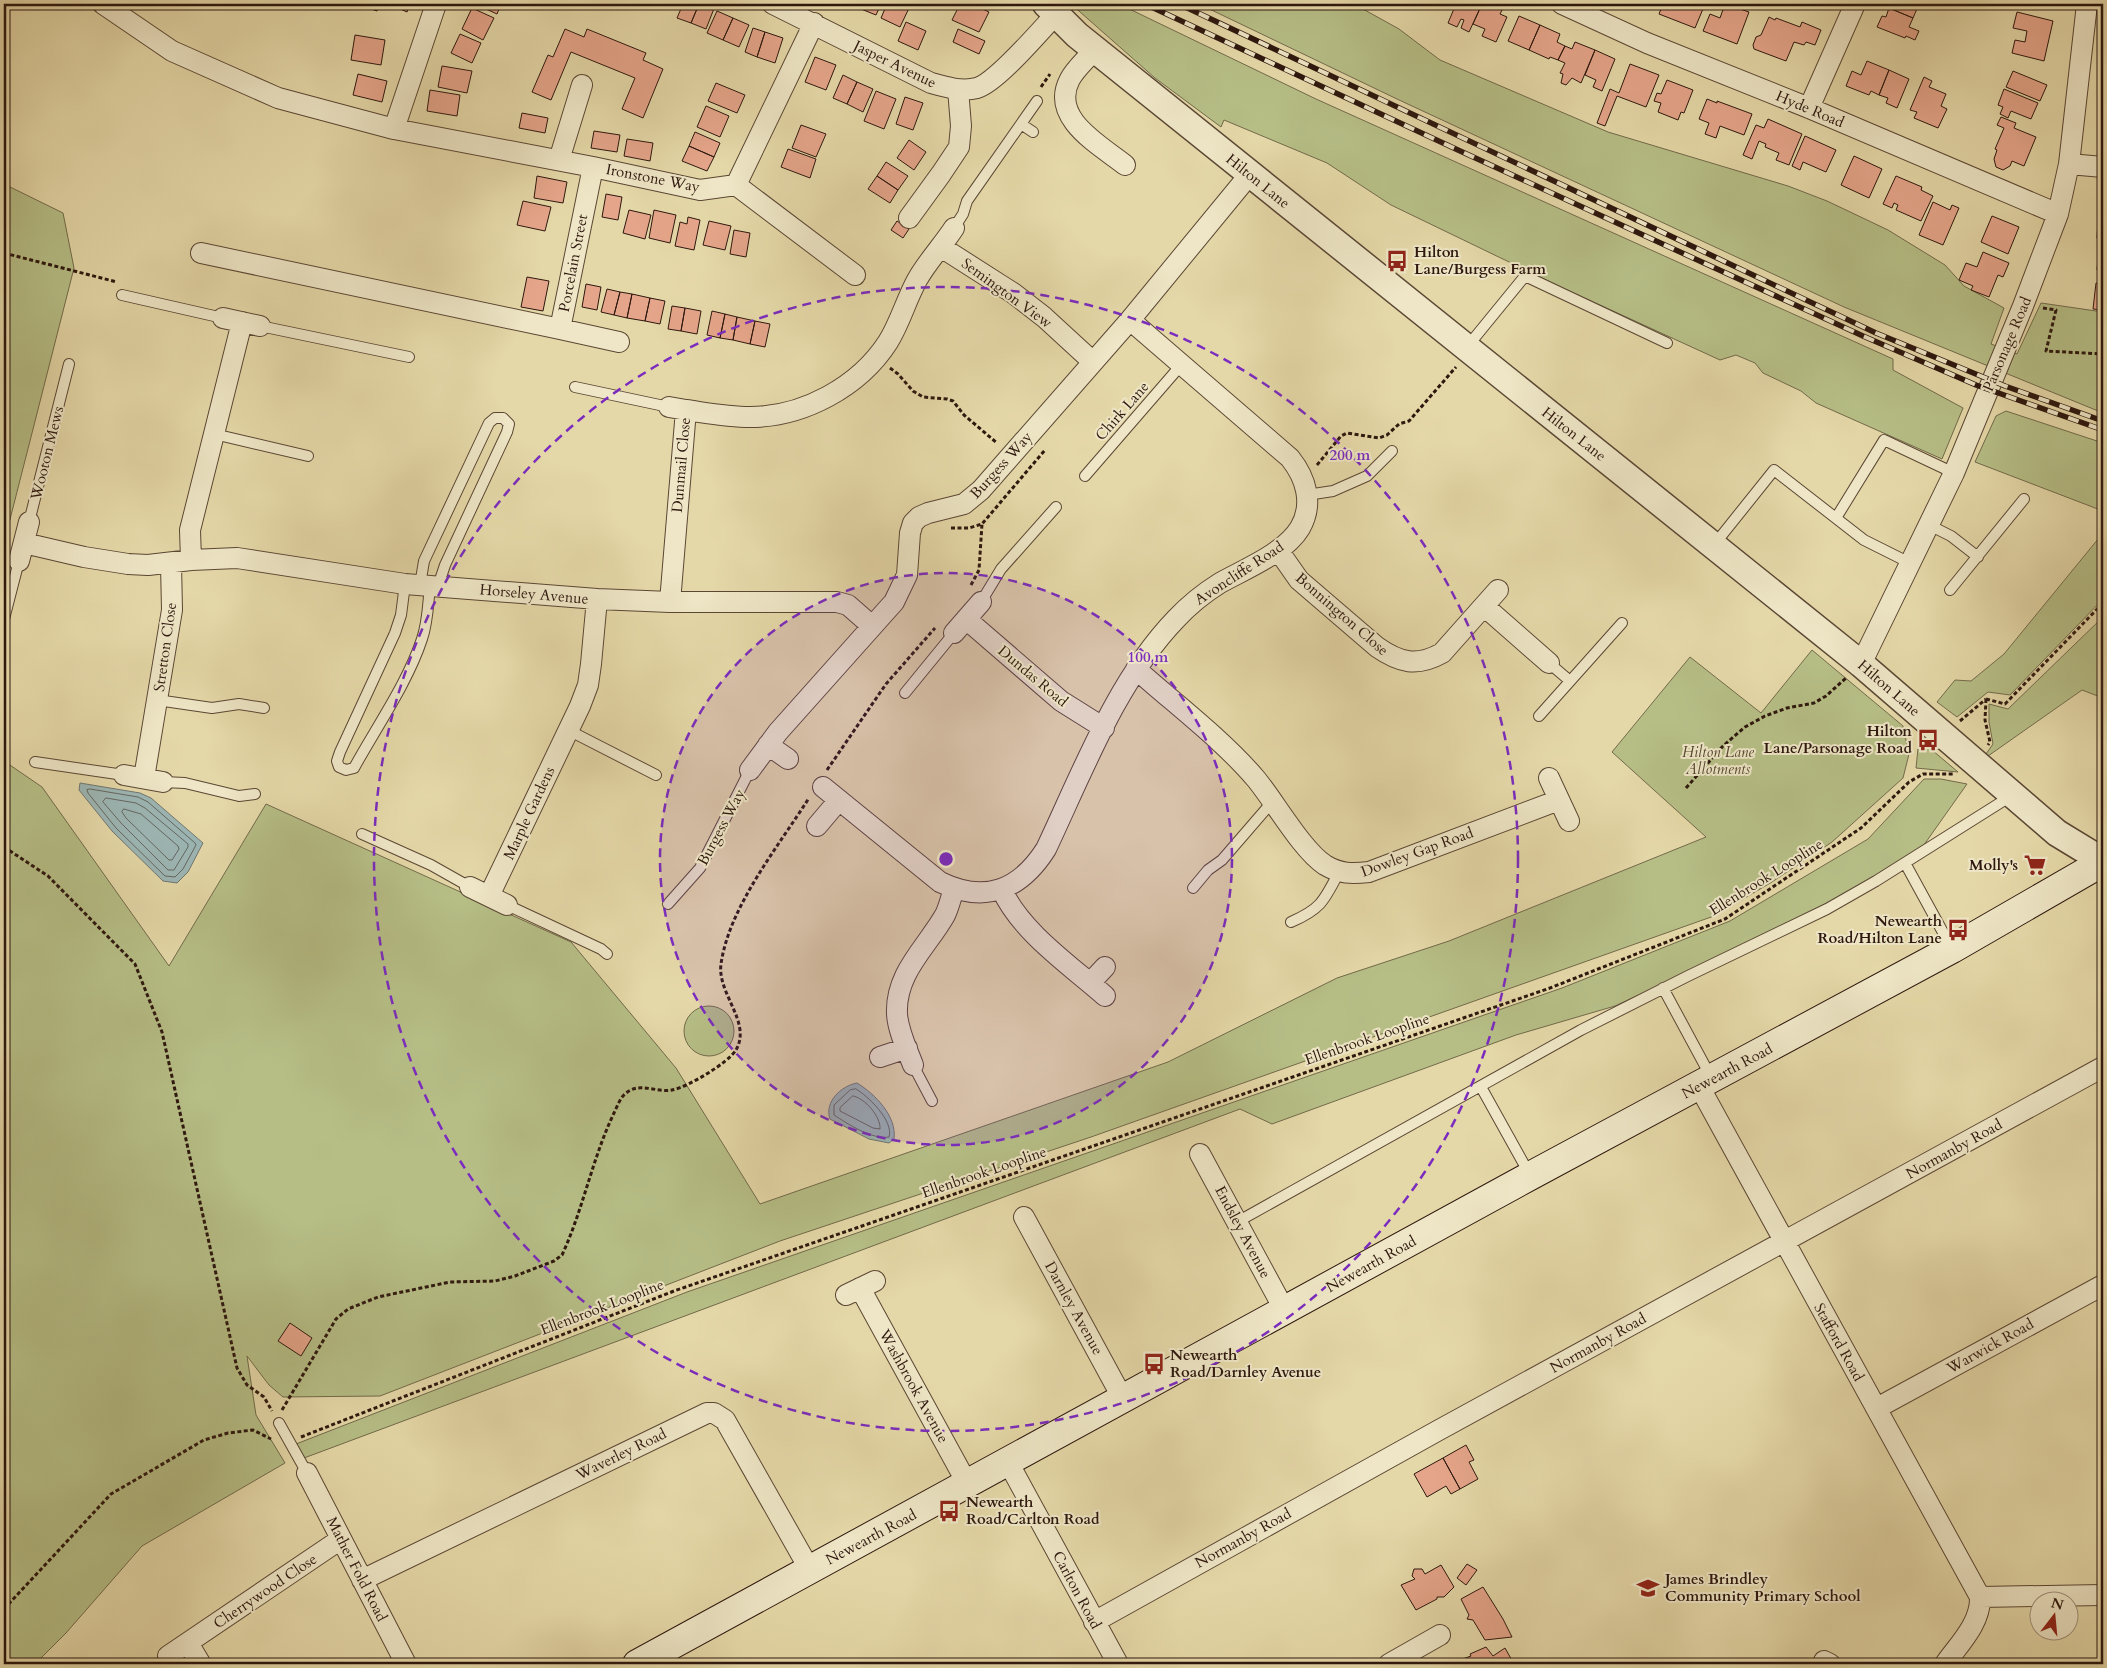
<svg xmlns="http://www.w3.org/2000/svg" width="2107" height="1668" viewBox="0 0 2107 1668" font-family="Cardo,serif">
	<rect width="100%" height="100%" fill="#e5d8a8"/>
	<filter id="stains"><feTurbulence type="fractalNoise" baseFrequency=".004" numOctaves="4"/><feColorMatrix values="0 0 0 0 .2 0 0 0 0 .09 0 0 0 0 .02 0 0 0 .5 -.17"/></filter>
	<radialGradient id="worn" r=".72"><stop offset=".6" stop-color="#630" stop-opacity="0"/><stop offset="1" stop-color="#630" stop-opacity=".3"/></radialGradient>
	<path fill="#b6be86" stroke="#726a4a" d="M1071 4H1119L1316 99 1893 359V370L1963 408 1942 459 1816 403 1801 391 1763 373 1755 363 1736 355 1720 360 1565 289 1391 205 1327 163 1224 120 1221 127 1155 78Z
		M1199 4H1354L1399 29 1440 60 1608 132 1788 186 1827 201 1888 230 1945 265 1964 286 2004 308 1991 344 2017 354 2041 303 2103 312V413L1844 307 1397 99Z
		M4 184 63 213 74 268 4 543Z
		M2006 411 2103 443V511L1975 462 1996 416Z
		M2103 533V599L2010 695 1988 692 1957 717 1937 702 1955 680 1971 681 2004 654Z
		M2103 617V698L2082 690 1988 756 1986 754 1993 744 1989 722V704L2008 709Z
		M1812 650 1903 726 1909 754 1903 778 1832 842 1772 882 1714 916 1091 1137 780 1241 380 1396 283 1397 269 1385 247 1356 256 1415 285 1463 142 1546 66 1633 35 1664H4V761L42 787 169 966 266 804 571 942 676 1068 760 1204 1168 1062 1337 978 1449 941 1706 837 1612 752 1690 657 1761 713Z
		M1919 739 1958 772 1916 768Z
		M1924 779H1941L1967 784 1914 859 1767 935 1615 1006 1516 1035 1272 1124 1240 1109 304 1458 296 1444 687 1292 1562 988 1730 921 1868 839Z
		M684 1031a25 25 0 1 1 50 0a25 25 0 1 1-50 0Z"/>
	<path fill="#9cb6b4" stroke="#707672" d="M80 783 140 793 151 798 203 843 188 872 177 883 163 881 112 831 79 790Z
		M857 1083C875 1094 897 1116 894 1139L889 1143 869 1139 830 1119C824 1102 841 1086 857 1083Z"/>
	<g fill="none" stroke-linecap="round" stroke-linejoin="round">
		<path stroke="#646661" stroke-width="1" d="M90 789 138 797 148 802 195 843 196 845 183 869 175 877 165 876 116 828 88 793 87 790Z
			M106 798 136 803 145 808 188 844V847L174 870H168L121 823 103 802Z
			M124 809 141 814 178 846 179 849 172 860H169L126 818 122 812Z
			M856 1089C868 1096 894 1121 889 1137 872 1140 848 1124 834 1115V1105L850 1090Z
			M853 1096C865 1098 881 1117 880 1129L873 1128 840 1111V1108Z"/>
	</g>
	<path fill="#e5a58a" stroke="#2d170e" d="M356 4H380L377 11Z
		M389 4H410L407 12Z
		M475 4H501L497 14Z
		M683 4H699L691 23 677 18Z
		M699 4H709L715 6 706 29 691 23Z
		M863 4H881L876 15 861 9Z
		M887 4H911L900 27 881 18Z
		M960 4H972L989 12 979 32 952 20Z
		M1456 4H1482L1469 32 1461 28 1464 20 1461 19 1457 27 1448 23Z
		M1482 4H1494L1503 8 1500 14 1507 17 1496 42 1482 36 1485 29 1473 24Z
		M1663 4H1705L1695 28 1659 14Z
		M1725 4 1749 12 1737 44 1703 31 1710 14 1720 18Z
		M1891 4H1919L1913 18 1889 8Z
		M2027 4H2052V8Z
		M472 8 494 18 483 40 462 29Z
		M1889 8 1913 18 1909 27 1919 31 1915 40 1906 36 1905 38 1877 27 1882 16 1886 17Z
		M717 11 733 18 723 40 707 33Z
		M2017 12 2053 21 2044 61 2012 53 2015 40 2025 42 2027 31 2013 28Z
		M1519 16 1540 25 1529 50 1508 41Z
		M1769 17 1775 20 1776 18 1800 27 1802 22 1821 30 1815 45 1806 42 1804 45 1794 42 1786 61 1754 49 1753 45 1756 37 1761 35Z
		M733 18 749 25 739 47 723 40Z
		M906 22 926 31 918 50 898 41Z
		M1540 25 1560 34 1557 42 1565 46 1558 60 1550 57 1549 59 1529 50Z
		M753 28 765 32 757 57 745 52Z
		M565 29 584 37 587 29 646 53 643 60 663 69 643 118 622 109 635 78 571 52 551 100 532 92 548 55 553 57Z
		M958 29 985 41 979 54 953 42Z
		M765 32 783 38 775 63 757 57Z
		M460 34 481 43 472 63 451 53Z
		M355 35 385 40 381 65 351 60Z
		M1575 42 1595 50 1581 83 1572 78 1566 85 1561 83 1563 74 1560 73 1565 63 1558 60 1565 46 1572 49Z
		M1595 50 1615 59 1602 91 1593 87 1596 80 1585 75Z
		M815 57 836 65 826 90 805 82Z
		M1867 61 1889 70 1879 95 1871 91 1869 95 1846 86 1852 71 1861 75Z
		M1630 64 1659 75 1646 107 1617 96 1605 126 1597 123 1610 89 1619 93Z
		M442 66 472 71 467 93 438 87Z
		M1889 70 1909 79 1897 108 1886 103 1888 98 1879 95Z
		M2013 71 2047 85 2040 101 2006 87Z
		M358 74 387 81 382 102 353 95Z
		M843 75 857 82 847 104 833 98Z
		M1924 77 1932 81 1929 87 1946 94 1941 106 1947 109 1938 128 1914 118 1917 112 1910 110Z
		M1667 80 1693 90 1684 113 1681 112 1678 120 1658 112 1661 103 1654 101 1657 93 1661 94Z
		M857 82 873 89 863 112 847 104Z
		M716 83 745 95 737 113 708 101Z
		M2004 89 2038 103 2031 119 2011 111 2008 118 2000 114 2003 107 1998 105Z
		M430 90 460 95 457 116 427 111Z
		M876 91 896 99 884 129 864 121Z
		M905 97 923 103 913 130 896 124Z
		M1707 99 1717 103V101L1752 114 1744 135 1720 126 1716 138 1705 134 1709 123 1699 119Z
		M706 106 729 116 720 137 697 127Z
		M522 113 548 118 545 133 519 128Z
		M2001 117 2016 123 2014 128 2036 137 2024 166 2012 161 2010 166 2003 170 1996 167 1994 159 1997 150 1995 149 2004 128 1997 125Z
		M1768 119 1802 134 1789 165 1776 160 1779 153 1765 147 1766 144 1759 141 1752 159 1743 155 1756 125 1764 128Z
		M801 125 826 134 816 157 792 148Z
		M594 131 620 135 617 152 591 148Z
		M695 132 720 143 714 157 689 146Z
		M1805 136 1836 150 1826 172 1803 162 1800 170 1792 166Z
		M627 139 653 143 650 161 624 156Z
		M909 140 926 152 914 170 897 158Z
		M689 146 714 157 707 171 682 161Z
		M788 149 816 159 810 178 781 167Z
		M1854 156 1882 169 1869 198 1841 185Z
		M886 162 908 176 898 190 877 176Z
		M537 176 567 182 563 203 534 198Z
		M877 176 898 190 890 203 868 189Z
		M1896 176 1922 187 1921 190 1933 196 1921 221 1896 210 1898 205 1894 203 1892 208 1883 204Z
		M606 194 622 197 618 220 602 217Z
		M523 201 551 207 545 231 517 225Z
		M1933 202 1950 210 1952 205 1959 208 1943 245 1919 235Z
		M629 210 651 215 645 239 623 233Z
		M654 210 676 215 670 243 649 238Z
		M1992 216 2019 227 2008 254 1981 242Z
		M688 217 700 220 694 250 675 246 680 222 687 224Z
		M2103 217V238H2097L2098 221H2103Z
		M709 221 731 226 725 250 703 245Z
		M897 221 909 229 903 238 891 230Z
		M734 230 750 233 746 257 730 254Z
		M2099 248 2103 249V278H2101L2102 271 2097 270Z
		M1983 252 2009 263 2003 277 1998 275 1989 297 1971 290 1973 286 1959 280 1966 263 1977 267Z
		M527 277 549 281 543 311 521 307Z
		M2101 278H2103V310L2093 309 2096 283 2101 284Z
		M586 284 601 287 597 310 582 307Z
		M607 289 620 292 614 315 601 312Z
		M620 292 632 294 627 318 614 315Z
		M632 294 650 298 645 321 627 318Z
		M650 298 665 301 660 324 645 321Z
		M672 306 685 308 681 331 668 329Z
		M685 308 701 311 697 334 681 331Z
		M712 311 725 314 720 338 707 335Z
		M725 314 737 317 733 340 720 338Z
		M737 317 755 321 750 344 733 340Z
		M755 321 770 324 765 347 750 344Z
		M290 1323 312 1338 301 1356 278 1341Z
		M1466 1445 1474 1460 1469 1462 1478 1479 1460 1489 1443 1458Z
		M1443 1458 1460 1489 1451 1494 1446 1486 1427 1497 1414 1474Z
		M1467 1564 1477 1570 1466 1585 1457 1578Z
		M1441 1565 1454 1587 1444 1597H1437V1599L1416 1610 1401 1585 1415 1579 1412 1576 1414 1569H1422L1425 1574Z
		M1483 1587 1503 1619 1512 1637 1485 1640 1473 1620 1467 1619 1469 1615 1461 1599Z
		M1486 1647 1493 1656 1505 1648 1514 1664H1451L1461 1662 1460 1660 1471 1656 1470 1654Z"/>
	<g fill="none" stroke-linecap="round" stroke-linejoin="round">
		<g stroke="#5b4734" stroke-width="12">
			<path id="service" d="M1021 124 1033 132
				M954 228 963 214 967 201 1037 101
				M122 295 223 318
				M260 326 409 357
				M1467 347 1525 276 1667 343
				M575 387 669 407
				M214 434 308 456
				M1085 476 1182 364
				M1307 495 1333 491 1367 476 1392 451
				M1836 518 1884 440 1954 473
				M29 522 69 364
				M1929 525 1951 536 1978 557
				M1714 545 1774 470 1864 540 1910 563
				M405 584 401 615 395 633 340 752 337 761 339 767 346 770 354 768C377 726 407 684 422 639 428 622 428 603 430 586
				M420 585 424 561 489 423 495 418H503L509 424 507 432 445 565 438 586
				M1950 590 2024 499
				M981 602 1001 569 1056 507
				M4 619 19 561
				M1549 663 1570 681
				M905 693 954 633
				M157 700 212 708 239 704 264 708
				M1539 716 1622 623
				M568 730 656 775
				M35 762 124 775
				M163 782 185 783 239 796 255 794
				M362 834 431 865 470 887
				M1905 863 1951 947
				M1193 888 1208 870 1222 860 1273 801
				M668 904 700 868 750 770
				M507 905 601 949 607 954
				M1291 922C1321 909 1324 901 1339 872
				M1663 988 1711 1077
				M913 1065 932 1101
				M1481 1087 1530 1175
				M1237 1222 1581 1030 1688 976 1827 909 1876 881 2011 796
				M279 1423 307 1473"/>
		</g>
		<g stroke="#5b4734" stroke-width="22">
			<path id="minor" d="M103 4 172 51 278 98 394 129 593 167 700 190 736 185 814 23
				M773 4 931 83C945 87 962 92 977 88 997 82 1040 31 1056 14
				M1562 4 1647 43 1809 108 2058 214
				M1095 49C1087 59 1076 68 1070 79 1049 118 1100 145 1125 165
				M1809 108 1855 4
				M394 129 436 4
				M559 160 582 85
				M2069 164 2103 167
				M593 167 560 329 619 342
				M736 185 855 275
				M909 218 941 174 959 147 961 126 958 89
				M941 247 1013 293 1044 317 1093 362
				M201 253 560 329
				M223 318 260 326
				M669 407 686 410 670 602
				M686 410C707 413 728 417 750 417 803 417 859 387 888 342 900 323 906 300 917 280 927 262 943 245 954 228
				M24 543 84 557 128 564 148 565 191 560 237 558 405 584 597 599 670 602H837L848 605 872 626
				M1278 550 1299 580 1377 647C1400 663 1417 667 1442 653L1498 590
				M191 560 190 530 242 322
				M19 561 29 522
				M1484 606 1549 663
				M966 619 1061 701 1104 728
				M954 633 981 602
				M1861 664 1954 473 2023 306 2058 214 2069 164 2087 4
				M1136 669C1175 704 1223 740 1256 779 1275 802 1302 850 1325 865 1340 874 1352 874 1369 872L1559 800
				M768 745 788 759
				M750 770 778 732 894 602 907 575 910 533 913 523 919 517 928 513 964 504 981 490 1130 320 1250 174
				M124 775 163 782
				M144 778 172 610 171 564
				M1549 778 1569 821
				M823 787 940 882C985 904 1020 890 1046 849 1082 773 1117 680 1176 619 1189 605 1204 593 1220 583 1245 569 1285 553 1300 528 1314 504 1306 478 1290 458L1130 320
				M817 826 839 800
				M470 887 507 905
				M1002 890C1021 932 1071 966 1105 996
				M489 896 580 706 588 685 591 664 597 599
				M1090 983 1105 967
				M880 1057 907 1048
				M913 1065C907 1049 898 1031 897 1014 895 973 927 947 945 915 949 907 951 897 954 889
				M1699 1086 1980 1597
				M1200 1154 1285 1311
				M1024 1217 1123 1399
				M860 1288 968 1485
				M846 1295 875 1281
				M1877 1408 2103 1285
				M1008 1462 1118 1664
				M307 1473 406 1664
				M362 1580 707 1413H714L725 1420 810 1570
				M1094 1622 1439 1430 2103 1067
				M188 1643 200 1663
				M168 1656 341 1539
				M1824 1661 1830 1664
				M1389 1664 1440 1635
				M1945 1664C1959 1644 1981 1623 1980 1597L2103 1595"/>
		</g>
		<g stroke="#5b4734" stroke-width="29">
			<path id="tertiary" d="M1046 4 1077 35 1861 664 2057 833 2103 861"/>
		</g>
		<g stroke="#2d170e" stroke-width="30">
			<path id="secondary" d="M637 1664 1530 1176 1952 949 2103 862"/>
		</g>
		<path stroke="#2d170e" stroke-width="3" stroke-dasharray="4 2.5" stroke-linecap="butt" d="M1041 87 1050 74
			M4 253 117 282
			M2043 308 2056 310 2046 351 2103 354
			M890 368 898 374 913 391 923 397 947 399 953 401 964 415 997 443
			M1317 465 1341 436 1347 433 1379 438 1387 435 1399 424 1409 421 1456 367
			M951 528H969L982 524 1045 450
			M971 585 979 570 982 524
			M1986 699 1985 720 1990 742 1988 745
			M1986 699 2005 704 2103 603
			M1960 721 1986 699
			M827 770 886 684 935 628
			M1686 788 1723 746 1745 727 1765 716 1787 708 1814 703 1826 696 1846 678
			M4 847 48 876 135 964 162 1032 237 1368 247 1385 264 1397 272 1411
			M282 1410 336 1319 348 1309 378 1297 450 1282 495 1281 515 1276 554 1261 562 1255C583 1210 592 1159 614 1113 617 1107 620 1098 625 1094 639 1081 656 1093 672 1090 688 1087 728 1063 736 1050 752 1022 717 994 721 964 729 907 778 847 809 798
			M301 1437 674 1291 1550 988 1725 919 1861 828 1909 782 1923 774H1955
			M4 1609 111 1494 204 1440 228 1433 253 1430 271 1439"/>
		<use href="#service" stroke="#eee6c6" stroke-width="10"/>
		<use href="#minor" stroke="#eee6c6" stroke-width="20"/>
		<use href="#tertiary" stroke="#eee6c6" stroke-width="26"/>
		<use href="#secondary" stroke="#eee6c6" stroke-width="28"/>
		<g stroke="#2d170e" stroke-width="5.5">
			<path id="rail" d="M1145 4 1458 150 1863 336 1976 385 2103 430
				M1179 4 1876 333 2005 386 2103 421"/>
		</g>
		<use href="#rail" stroke="#eee6c6" stroke-width="4" stroke-dasharray="11" stroke-linecap="butt"/>
	</g>
	<circle cx="946" cy="859" r="286" fill="#7b2cbf" fill-opacity=".12"/>
	<g fill="none" stroke="#7b2cbf" stroke-width="2.5" stroke-dasharray="9 6">
		<circle cx="946" cy="859" r="286"/>
		<circle cx="946" cy="859" r="572"/>
	</g>
	<defs>
		<g id="bus-bare" transform="scale(1.725)"><path d="M-5-6H5V4H4V6H2V4H-2V6H-4V4H-5ZM-3.5-4V0h7V-4ZM-3.5 1.2v1.5H-2V1.2ZM2 1.2v1.5H3.5V1.2Z" fill="#8f2418" stroke="#eee6c6" stroke-width="2.5" paint-order="stroke"/></g>
		<g id="supermarket-bare" transform="scale(1.725)"><path d="M-6-5.5h2.5l.6 2H6L4.5 2H-2.5L-4.4-4H-6ZM-1.5 3.2a1.3 1.3 0 1 0 .1 0ZM3 3.2a1.3 1.3 0 1 0 .1 0Z" fill="#8f2418" stroke="#eee6c6" stroke-width="2.5" paint-order="stroke"/></g>
		<g id="school-bare" transform="scale(1.725)"><path d="M0-5L7-2L0 1L-7-2ZM-4 1L0 2.5L4 1V4Q0 6-4 4Z" fill="#8f2418" stroke="#eee6c6" stroke-width="2.5" paint-order="stroke"/></g>
	</defs>
	<g fill-rule="evenodd">
		<use href="#bus-bare" x="1397" y="261"/>
		<use href="#bus-bare" x="1928" y="740"/>
		<use href="#supermarket-bare" x="2035" y="865"/>
		<use href="#bus-bare" x="1958" y="930"/>
		<use href="#bus-bare" x="1154" y="1364"/>
		<use href="#bus-bare" x="949" y="1511"/>
		<use href="#school-bare" x="1648" y="1588"/>
	</g>
	<g text-anchor="middle" dominant-baseline="central" stroke-width="4" stroke-linejoin="round" paint-order="stroke">
		<g font-size="15" fill="#2d170e" stroke="#eee6c6">
			<text transform="translate(895 64) rotate(26)">Jasper Avenue</text>
			<text transform="translate(1810 109) rotate(23)">Hyde Road</text>
			<text transform="translate(653 178) rotate(11)">Ironstone Way</text>
			<text transform="translate(1258 181) rotate(39)">Hilton Lane</text>
			<text transform="translate(573 263) rotate(-79)">Porcelain Street</text>
			<text transform="translate(1007 293) rotate(36)">Semington View</text>
			<text transform="translate(2007 344) rotate(-67)">Parsonage Road</text>
			<text transform="translate(1122 411) rotate(-49)">Chirk Lane</text>
			<text transform="translate(1574 434) rotate(38)">Hilton Lane</text>
			<text transform="translate(47 453) rotate(-76)">Wooton Mews</text>
			<text transform="translate(681 465) rotate(-85)">Dunmail Close</text>
			<text transform="translate(1001 465) rotate(-48)">Burgess Way</text>
			<text transform="translate(1239 573) rotate(-33)">Avoncliffe Road</text>
			<text transform="translate(534 594) rotate(5)">Horseley Avenue</text>
			<text transform="translate(1342 614) rotate(41)">Bonnington Close</text>
			<text transform="translate(165 647) rotate(-82)">Stretton Close</text>
			<text transform="translate(1033 676) rotate(40)">Dundas Road</text>
			<text transform="translate(1889 688) rotate(41)">Hilton Lane</text>
			<text transform="translate(529 813) rotate(-65)">Marple Gardens</text>
			<text transform="translate(721 827) rotate(-62)">Burgess Way</text>
			<text transform="translate(1417 852) rotate(-20)">Dowley Gap Road</text>
			<text transform="translate(1766 877) rotate(-32)">Ellenbrook Loopline</text>
			<text transform="translate(1367 1039) rotate(-19)">Ellenbrook Loopline</text>
			<text transform="translate(1727 1071) rotate(-28)">Newearth Road</text>
			<text transform="translate(1954 1149) rotate(-29)">Normanby Road</text>
			<text transform="translate(984 1172) rotate(-19)">Ellenbrook Loopline</text>
			<text transform="translate(1243 1232) rotate(62)">Endsley Avenue</text>
			<text transform="translate(1371 1264) rotate(-29)">Newearth Road</text>
			<text transform="translate(602 1307) rotate(-21)">Ellenbrook Loopline</text>
			<text transform="translate(1074 1308) rotate(61)">Darnley Avenue</text>
			<text transform="translate(1839 1342) rotate(61)">Stafford Road</text>
			<text transform="translate(1598 1343) rotate(-29)">Normanby Road</text>
			<text transform="translate(1990 1346) rotate(-29)">Warwick Road</text>
			<text transform="translate(914 1386) rotate(61)">Washbrook Avenue</text>
			<text transform="translate(621 1454) rotate(-26)">Waverley Road</text>
			<text transform="translate(871 1537) rotate(-28)">Newearth Road</text>
			<text transform="translate(1243 1538) rotate(-29)">Normanby Road</text>
			<text transform="translate(357 1569) rotate(63)">Mather Fold Road</text>
			<text transform="translate(1077 1590) rotate(62)">Carlton Road</text>
			<text transform="translate(265 1591) rotate(-34)">Cherrywood Close</text>
		</g>
		<g font-size="15" font-weight="bold" fill="#2d170e" stroke="#eee6c6" text-anchor="start">
			<text x="1414" y="252">Hilton<tspan x="1414" dy="17">Lane/Burgess Farm</tspan></text>
			<text x="1912" y="731" text-anchor="end">Hilton<tspan x="1912" dy="17">Lane/Parsonage Road</tspan></text>
			<text x="2018" y="865" text-anchor="end">Molly's</text>
			<text x="1942" y="921" text-anchor="end">Newearth<tspan x="1942" dy="17">Road/Hilton Lane</tspan></text>
			<text x="1170" y="1355">Newearth<tspan x="1170" dy="17">Road/Darnley Avenue</tspan></text>
			<text x="966" y="1502">Newearth<tspan x="966" dy="17">Road/Carlton Road</tspan></text>
			<text x="1665" y="1579">James Brindley<tspan x="1665" dy="17">Community Primary School</tspan></text>
		</g>
		<g font-size="15" font-style="italic" fill="#564932" stroke="#eee6c6">
			<text x="1718" y="752">Hilton Lane<tspan x="1718" dy="17">Allotments</tspan></text>
		</g>
	</g>
	<circle cx="946" cy="859" r="8" fill="#7b2cbf" stroke="#eee6c6" stroke-width="2.5"/>
	<g font-size="15" text-anchor="middle" font-weight="bold" fill="#7b2cbf" stroke="#eee6c6" stroke-width="4" stroke-linejoin="round" paint-order="stroke">
		<text x="1350" y="460">200 m</text>
		<text x="1148" y="662">100 m</text>
	</g>
	<rect width="2107" height="1668" fill="none" stroke="#e5d8a8" stroke-width="20"/>
	<rect x="5" y="5" width="2097" height="1658" fill="none" stroke="#2d170e" stroke-width="2.5"/>
	<rect x="10" y="10" width="2087" height="1648" fill="none" stroke="#2d170e"/>
	<g transform="translate(2054 1616) rotate(16)"><circle r="24" fill="#eee6c6" stroke="#a1937c"/>
	<path d="M0-4L9 19L0 12L-9 19Z" fill="#8f2418"/>
	<text y="-8" font-size="14" font-weight="bold" text-anchor="middle" fill="#2d170e">N</text>
	</g>
	<rect width="100%" height="100%" filter="url(#stains)"/>
	<rect width="100%" height="100%" fill="url(#worn)"/>
</svg>
